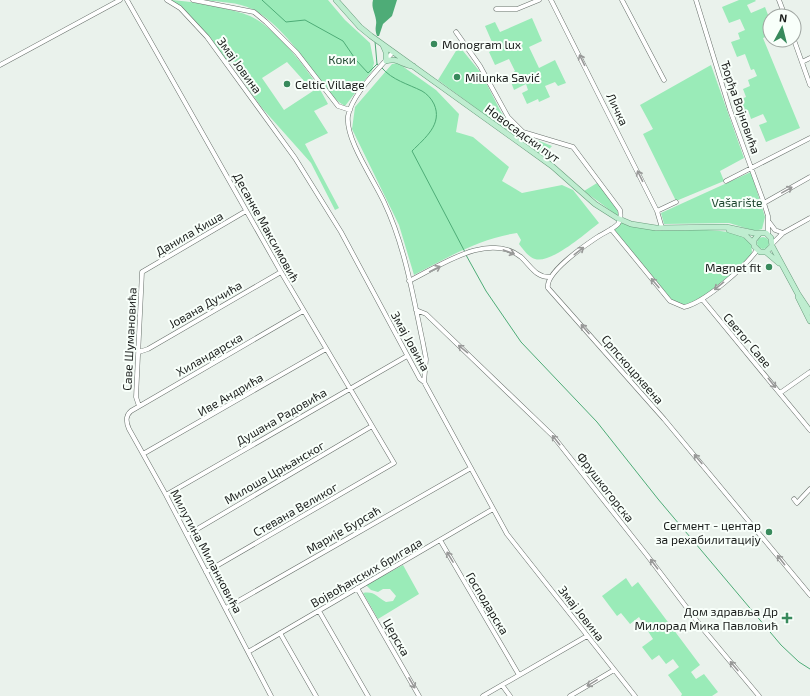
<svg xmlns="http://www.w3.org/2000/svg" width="810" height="696" viewBox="0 0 810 696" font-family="'Exo 2',sans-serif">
	<rect width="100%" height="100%" fill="#eaf2ec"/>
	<path fill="#9aebb8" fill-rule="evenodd" d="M169 0C186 0 234 9 250 16 277 28 315 77 328 104L314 111 328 133 305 144 339 208 335 210 311 163 262 108 247 87 237 65 226 61 212 40ZM287 62 313 91 284 110 262 78Z
		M204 0H328L345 20 370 43 374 63 372 71 345 106C332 99 323 85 314 73 300 52 275 20 252 9 238 2 220 2 204 0Z
		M739 0H755L756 1 747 5 751 13 765 7 770 20V35L763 38 800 128 766 142 759 125 767 122 763 114 751 119 748 110 739 114 734 102 746 97 743 89 750 86 748 80 757 76 754 69 751 70 745 54 737 57 731 42 740 39 738 33 745 30 740 19 729 23 722 7Z
		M532 18 542 41 529 47 539 68 555 60 566 83 558 86 555 82 545 86 550 97 539 102 538 99 527 104 522 93 528 90 526 84 514 90 511 82 515 80 512 73 515 71 509 59 495 65 489 52 495 49 485 26 495 22 500 32Z
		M459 46 481 73 501 112 516 129 527 136 552 146 542 157 438 80Z
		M398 63 436 90 459 114 456 132 473 137 509 167 502 181 522 193 562 185 573 190 599 223C586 233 551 264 535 259 528 257 523 249 519 244L521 240 517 233C481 238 446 258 414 275L399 225 352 129 355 107 392 64Z
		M711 65 744 158 720 171 724 181 676 201 643 134 653 129 640 105Z
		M751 172 765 217 762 229 755 231 729 223 664 224 661 213Z
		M597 183C604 191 620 205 618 216L584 191Z
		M620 220C634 223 649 228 663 230 686 232 736 224 751 244L752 252 747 263 702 299 688 306 670 301 611 229Z
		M757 243a6 6 0 1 1 12 0a6 6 0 1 1-12 0Z
		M403 565 419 594 378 619 363 593C375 591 376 597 386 602L393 601 396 596 390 589H383L378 592 371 590 366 585Z
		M626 578 632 587 638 582 700 665 691 672 696 679 704 674 718 692 712 696H681L682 694 668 675 679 667 673 659 666 664 659 655 652 660 642 647 653 639 639 617 630 624 621 613 617 616 602 596Z"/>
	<path fill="#4eac77" d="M373 0H397L392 16 383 24 379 36H377C374 27 377 26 376 20 375 12 371 8 373 0Z"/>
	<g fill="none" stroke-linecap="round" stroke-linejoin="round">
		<path stroke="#4eac77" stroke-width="1" d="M262 0 286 22 305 20 343 41 356 60 368 73 377 64
			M375 41 377 64 379 66
			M382 68C392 80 408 84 422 91 427 94 431 98 434 104 443 124 425 138 412 151L465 252
			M466 255 486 291 521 342 597 422 658 499 781 645 799 662 810 669"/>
		<g stroke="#68706b" stroke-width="5">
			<path id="minor" d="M127 0 281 272 394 463 206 572
				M167 0 180 8 207 37 295 158 341 232 420 379 424 382 507 534 635 696
				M193 0 254 12 266 22 297 53 338 106 350 110
				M551 0 657 211 662 228
				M622 0 664 80
				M696 0 730 110 764 203 768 216V234
				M779 0 785 16
				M496 9H517L539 0
				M456 32 480 66 508 117 523 132 573 147 620 210C621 215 621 220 618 224 612 230 603 233 596 238 584 246 545 273 548 288L664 419 810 595
				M794 40 810 85
				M393 52C379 69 352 94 348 116 345 139 374 180 384 202 405 246 413 296 423 343L426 359 424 382
				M802 62 810 58
				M0 65 120 0
				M726 181 810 138
				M764 203 810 177
				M657 211 676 202
				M769 222 775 230 783 233
				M611 229 670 301 684 307C704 303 745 267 757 250
				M773 243 783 233 810 218
				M409 281C440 266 488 231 521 257 530 265 536 278 550 277
				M702 299 810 430
				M416 310 426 314 553 436 646 554 703 629 759 696
				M139 352 148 349 281 272
				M780 393 810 372
				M139 406 136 397 142 272 246 211
				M143 454 326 349
				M166 495 407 356
				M794 499 797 503 810 489
				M187 535 372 426
				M440 540 519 675
				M357 588 419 696
				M226 608 471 468
				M319 611 368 696
				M280 633 316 696
				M248 652 493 509
				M502 685 510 696
				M271 696 166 495 129 429C126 422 125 416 131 411L303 311
				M483 696 587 636
				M570 696 614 670"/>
		</g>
		<g stroke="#699c7c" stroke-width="6">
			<path id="major" d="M336 0 360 27 371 36 552 166 595 204 617 218 631 224 656 228 726 227 754 233H766L771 238 772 246 766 252H760L754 246V240L759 234
				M383 45 386 52V61C397 57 402 65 413 66
				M729 230 745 235 753 243
				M772 246 798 294 810 312
				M766 252 779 263
				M798 297 810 321"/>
		</g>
		<use href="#minor" stroke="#fff" stroke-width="4"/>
		<use href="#major" stroke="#bfedd0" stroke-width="5"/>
	</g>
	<defs><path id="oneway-shaft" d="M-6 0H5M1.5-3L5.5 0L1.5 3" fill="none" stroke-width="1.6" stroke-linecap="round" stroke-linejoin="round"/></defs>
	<g stroke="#989998">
		<use href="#oneway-shaft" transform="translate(582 60) rotate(-116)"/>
		<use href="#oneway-shaft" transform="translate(640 176) rotate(-116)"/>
		<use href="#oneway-shaft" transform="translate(787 190) rotate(-29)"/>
		<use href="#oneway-shaft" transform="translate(579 251) rotate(-38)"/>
		<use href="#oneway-shaft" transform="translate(509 252) rotate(20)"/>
		<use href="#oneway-shaft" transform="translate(435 269) rotate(-26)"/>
		<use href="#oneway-shaft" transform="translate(655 283) rotate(-130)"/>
		<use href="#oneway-shaft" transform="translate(719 286) rotate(141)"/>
		<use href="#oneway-shaft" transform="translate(585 329) rotate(-131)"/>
		<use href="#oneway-shaft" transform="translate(463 349) rotate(-141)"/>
		<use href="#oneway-shaft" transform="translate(772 383) rotate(51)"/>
		<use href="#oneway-shaft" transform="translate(556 440) rotate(-129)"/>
		<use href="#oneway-shaft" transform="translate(698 459) rotate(-130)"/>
		<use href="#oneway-shaft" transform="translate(450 557) rotate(-121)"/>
		<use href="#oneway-shaft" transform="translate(781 560) rotate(-128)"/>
		<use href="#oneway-shaft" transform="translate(654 564) rotate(-127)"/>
		<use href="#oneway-shaft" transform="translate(734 666) rotate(-130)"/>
		<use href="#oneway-shaft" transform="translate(412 683) rotate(60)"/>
		<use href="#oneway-shaft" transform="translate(592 683) rotate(149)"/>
	</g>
	<g fill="#388a5c" stroke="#f8fffa" stroke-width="1.5">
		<circle cx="434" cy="44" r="4"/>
		<circle cx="457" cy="77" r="4"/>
		<circle cx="287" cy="84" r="4"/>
		<circle cx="769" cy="267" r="4"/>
		<circle cx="769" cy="532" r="4"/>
		<path d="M785 612h4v4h4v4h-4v4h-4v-4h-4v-4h4z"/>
	</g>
	<g text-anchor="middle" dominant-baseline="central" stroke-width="4" stroke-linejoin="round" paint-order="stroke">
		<g font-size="12" fill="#1a1d1b" stroke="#f8fffa" text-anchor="start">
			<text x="442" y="44">Monogram lux</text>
			<text x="465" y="77">Milunka Savić</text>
			<text x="295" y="84">Celtic Village</text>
			<text x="761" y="267" text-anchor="end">Magnet fit</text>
			<text x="761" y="525" text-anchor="end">Сегмент - центар<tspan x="761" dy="14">за рехабилитацију</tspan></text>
			<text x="778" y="611" text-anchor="end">Дом здравља Др<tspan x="778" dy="14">Милорад Мика Павловић</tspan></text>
		</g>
		<g font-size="12" fill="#204831" stroke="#f8fffa">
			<text x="342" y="59">Коки</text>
			<text x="737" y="202">Vašarište</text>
		</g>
		<g font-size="12" fill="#1a1d1b" stroke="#f8fffa">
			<text transform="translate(240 65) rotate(54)">Змај Јовина</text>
			<text transform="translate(741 107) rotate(71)">Ђорђа Војновића</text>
			<text transform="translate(618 109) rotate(64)">Личка</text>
			<text transform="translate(523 133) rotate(36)">Новосадски пут</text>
			<text transform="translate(267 227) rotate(61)">Десанке Максимовић</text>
			<text transform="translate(189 233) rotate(-30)">Данила Киша</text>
			<text transform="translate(205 304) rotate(-30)">Јована Дучића</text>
			<text transform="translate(129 339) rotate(-87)">Саве Шумановића</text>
			<text transform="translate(748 340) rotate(50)">Светог Саве</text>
			<text transform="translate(411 341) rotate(61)">Змај Јовина</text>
			<text transform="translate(209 354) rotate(-30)">Хиландарска</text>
			<text transform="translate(633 369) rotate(49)">Српскоцрквена</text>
			<text transform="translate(230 394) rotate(-30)">Иве Андрића</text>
			<text transform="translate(281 416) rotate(-30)">Душана Радовића</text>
			<text transform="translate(274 472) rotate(-30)">Милоша Црњанског</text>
			<text transform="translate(606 487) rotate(52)">Фрушкогорска</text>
			<text transform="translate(295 509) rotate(-30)">Стевана Великог</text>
			<text transform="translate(343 529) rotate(-30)">Марије Бурсаћ</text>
			<text transform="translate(207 551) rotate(62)">Милутина Миланковића</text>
			<text transform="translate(366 572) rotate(-30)">Војвођанских бригада</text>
			<text transform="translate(488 603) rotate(59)">Господарска</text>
			<text transform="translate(582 613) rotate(52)">Змај Јовина</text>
			<text transform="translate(397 637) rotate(60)">Церска</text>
		</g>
	</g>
	<g transform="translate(782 28) rotate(7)"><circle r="19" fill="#f8fffa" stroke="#9fa5a1"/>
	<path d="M0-3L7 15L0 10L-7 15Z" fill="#388a5c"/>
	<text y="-6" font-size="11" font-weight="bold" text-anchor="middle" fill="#1a1d1b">N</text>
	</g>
</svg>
